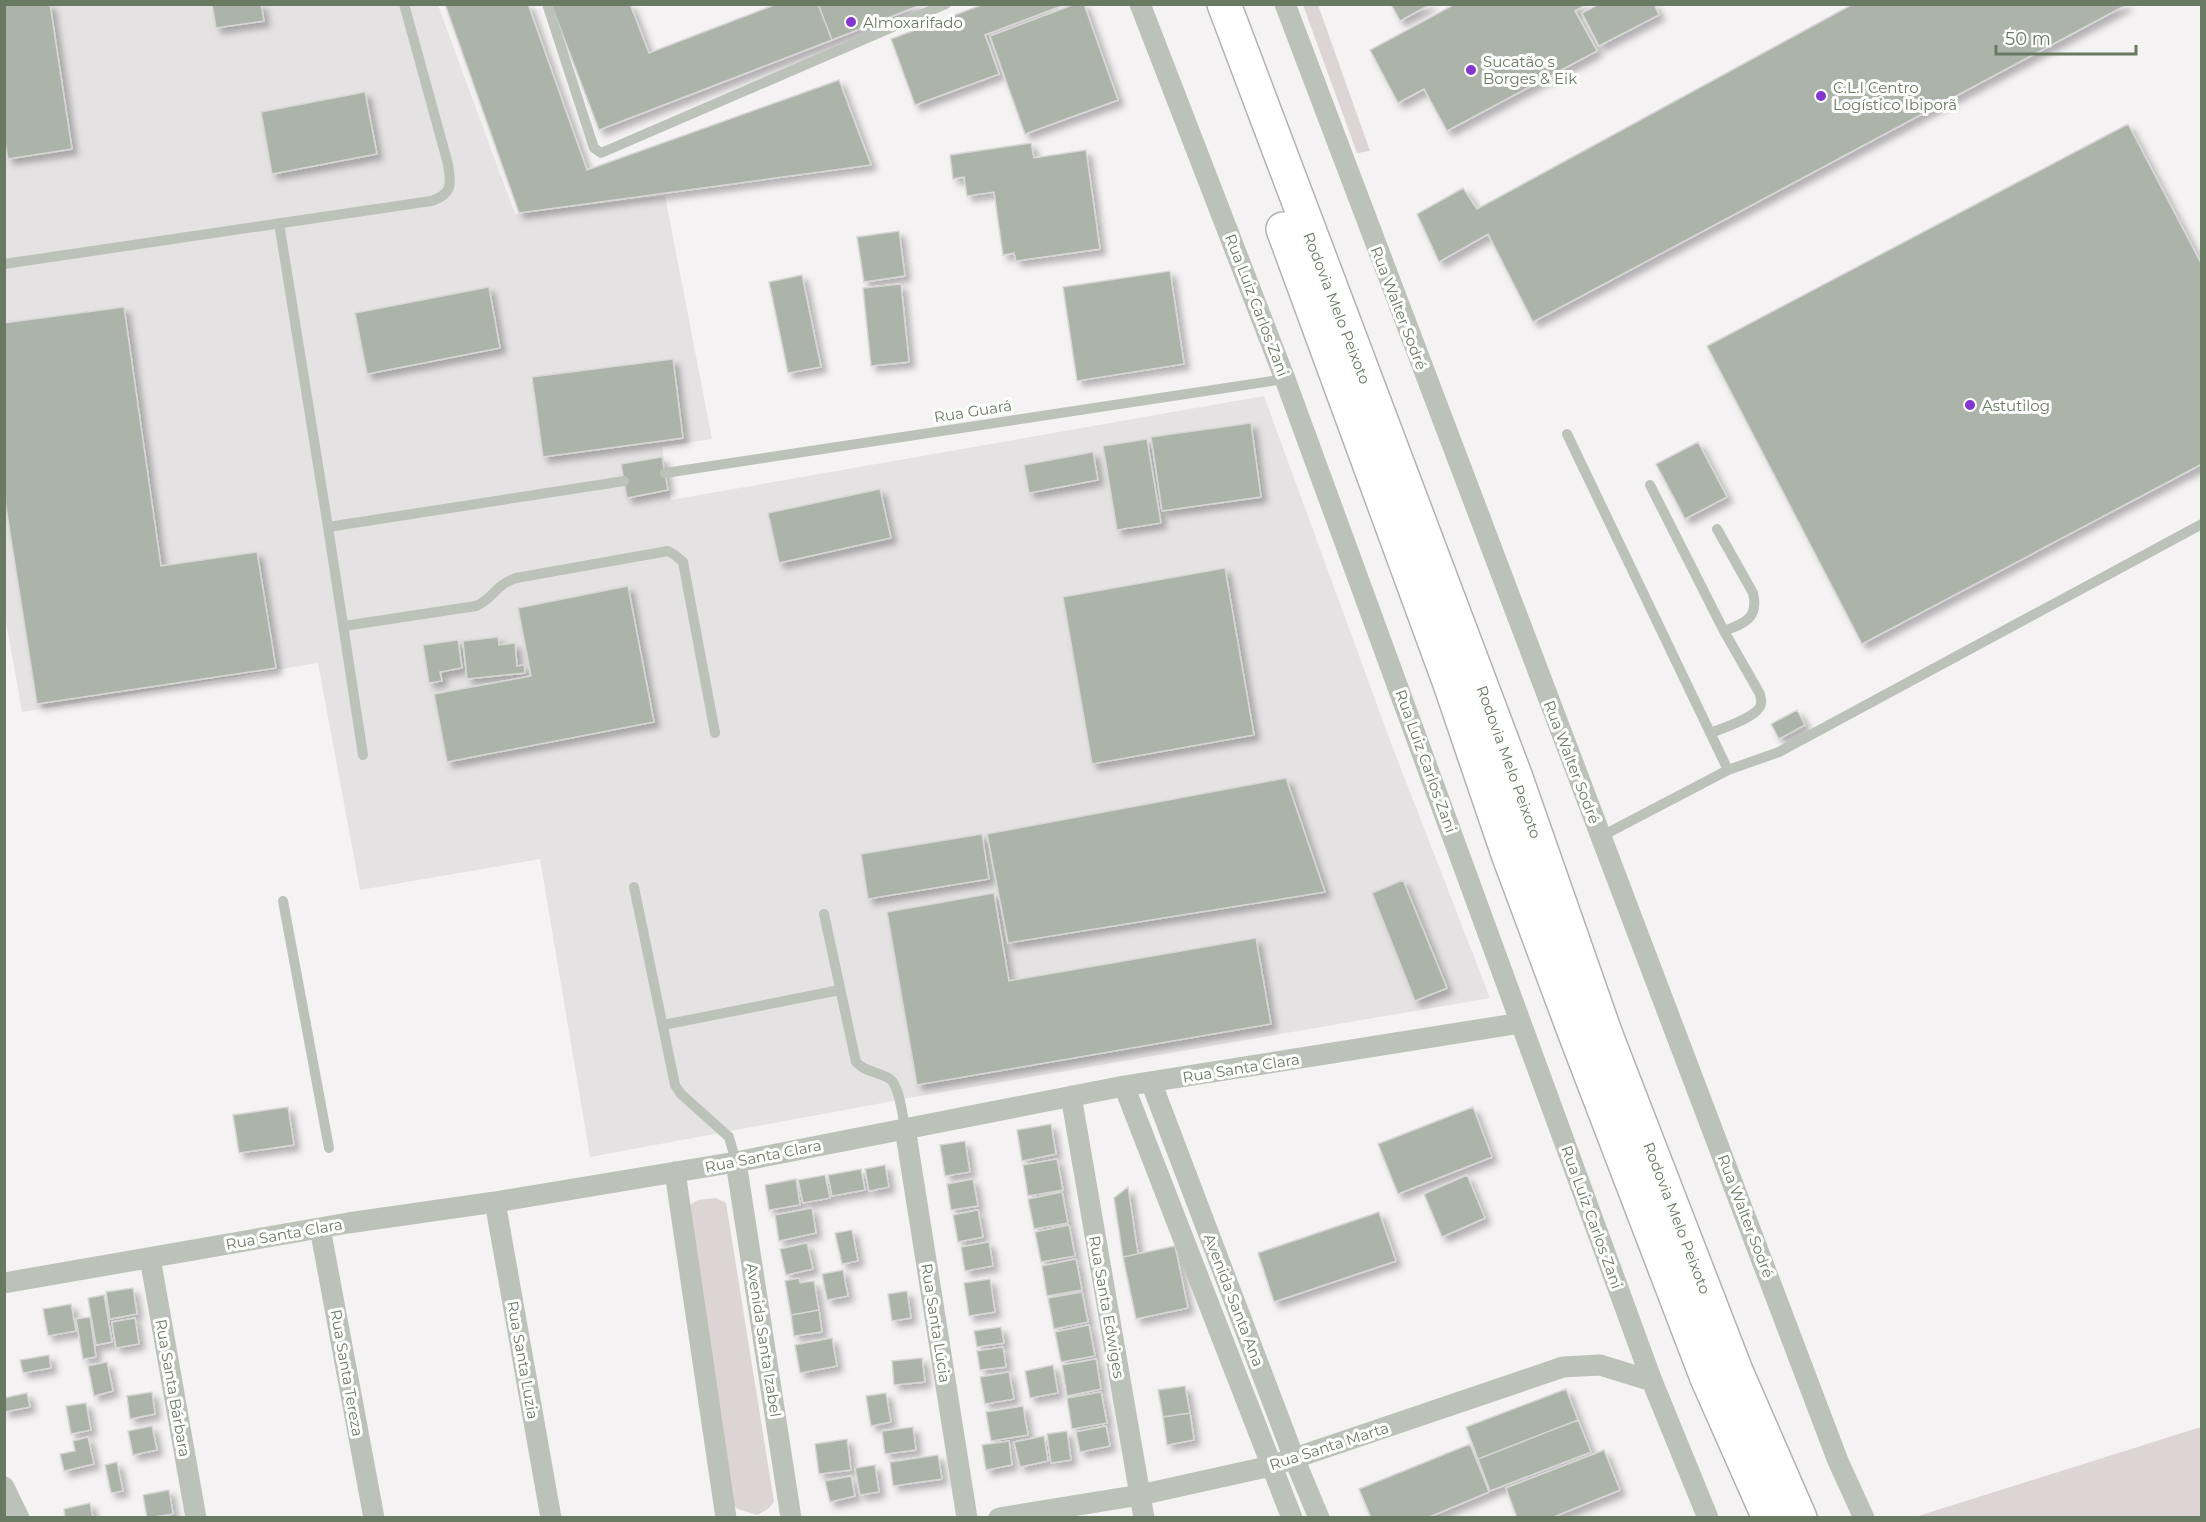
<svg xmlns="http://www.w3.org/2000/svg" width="2206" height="1522" viewBox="0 0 2206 1522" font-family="Montserrat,sans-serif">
	<defs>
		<filter id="shadow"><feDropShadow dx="5.5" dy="5.5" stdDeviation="3" flood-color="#0004"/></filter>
	</defs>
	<rect width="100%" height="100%" fill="#f5f2f4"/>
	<path fill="#e4e2e2" d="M4 5H438L515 214 665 196 712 439 662 447 671 500 1264 396 1391 743 1490 998 920 1096 590 1157 540 859 360 890 318 663 22 712 4 610Z"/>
	<path fill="#dcd4d5" d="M1303 5H1318L1370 151 1357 153Z
		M716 1198 726 1203 774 1502 768 1509 757 1515 738 1509 731 1504 690 1205 698 1200Z
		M2201 1427V1517H1915Z"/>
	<path fill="#acb4a9" stroke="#d7d5d6" stroke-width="1.5" filter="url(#shadow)" d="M4 4H50L72 149 8 159 4 137Z
		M212 4H261L264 21 216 28Z
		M445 4H528L587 170 839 80 871 165 519 213Z
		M551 4H630L649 53 777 4H818L832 40 599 130Z
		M818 4H923L832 40Z
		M984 4H1067L985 35 999 74 915 105 891 39Z
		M1075 4H1084L1118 100 1025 134 990 36Z
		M1391 4H1431L1400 21Z
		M1455 4H1587L1575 11 1597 51 1447 131 1424 89 1398 103 1370 50Z
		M1599 4H1654L1659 15 1599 46 1582 13Z
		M1853 4H2128L1533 322 1488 234 1439 262 1417 214 1463 188 1477 209Z
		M365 92 377 154 272 174 261 112Z
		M2128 124 2202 265V464L1862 644 1707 346Z
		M1031 143 1034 158 1086 150 1100 249 1016 261 1014 253 1003 255 994 192 967 196 964 177 953 179 950 155Z
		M899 231 905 276 864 282 857 237Z
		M1170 271 1184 364 1077 381 1063 287Z
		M802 275 821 367 788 373 769 282Z
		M901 284 909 362 871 366 863 288Z
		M489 287 500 348 367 374 355 313Z
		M124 307 161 566 257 552 276 668 37 704 4 494V323Z
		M673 359 683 438 543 457 532 377Z
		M1251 423 1261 497 1162 511 1151 437Z
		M1147 439 1161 523 1117 530 1103 446Z
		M1698 442 1727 497 1685 519 1656 464Z
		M1093 452 1098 480 1029 493 1024 465Z
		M662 457 668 490 627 498 621 464Z
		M880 489 891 538 779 563 768 513Z
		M1225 568 1254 735 1092 764 1063 597Z
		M628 586 654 722 447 762 434 694 531 676 518 608Z
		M498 637 499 645 515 643 517 666 524 665 525 673 467 679 463 641Z
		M458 640 462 668 440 672 442 681 429 683 423 645Z
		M1797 710 1805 725 1779 739 1771 724Z
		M1286 778 1325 892 1008 943 987 834Z
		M982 834 989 879 868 899 861 854Z
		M1403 880 1447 988 1415 1001 1372 893Z
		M994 893 1009 981 1256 938 1271 1024 917 1085 887 912Z
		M288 1107 294 1145 239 1153 233 1115Z
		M1473 1107 1492 1157 1398 1194 1378 1144Z
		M1051 1124 1056 1154 1022 1161 1017 1130Z
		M965 1141 970 1172 945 1176 940 1145Z
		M1057 1159 1063 1190 1028 1196 1023 1165Z
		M885 1165 889 1187 869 1191 865 1169Z
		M861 1169 865 1190 832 1196 828 1175Z
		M825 1175 830 1198 803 1203 798 1180Z
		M1467 1175 1485 1218 1442 1237 1424 1194Z
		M796 1179 800 1205 769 1210 765 1185Z
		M973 1179 978 1206 951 1210 947 1184Z
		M1128 1187 1138 1254 1123 1257 1114 1198Z
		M1062 1192 1068 1223 1034 1229 1028 1199Z
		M812 1208 816 1233 779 1241 775 1215Z
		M978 1210 983 1237 958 1242 953 1215Z
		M1379 1212 1396 1261 1274 1302 1258 1253Z
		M1069 1225 1075 1256 1041 1262 1035 1232Z
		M852 1230 858 1261 842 1264 835 1233Z
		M989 1242 993 1266 965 1271 961 1247Z
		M807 1243 813 1269 786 1275 780 1249Z
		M1175 1246 1188 1308 1136 1319 1123 1257Z
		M1076 1259 1082 1290 1047 1296 1042 1266Z
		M843 1270 848 1296 827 1300 822 1274Z
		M799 1278 800 1283 814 1281 819 1310 791 1315 785 1281Z
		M990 1279 995 1312 969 1316 964 1283Z
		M133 1288 137 1314 110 1319 106 1292Z
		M907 1291 911 1318 892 1321 888 1294Z
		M1082 1292 1088 1322 1054 1329 1048 1298Z
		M104 1295 112 1342 96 1345 88 1298Z
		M71 1304 76 1331 48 1336 43 1309Z
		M819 1310 822 1332 794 1336 791 1315Z
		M90 1317 96 1357 83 1359 76 1319Z
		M135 1318 139 1344 116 1348 112 1322Z
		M1089 1325 1095 1356 1061 1362 1055 1332Z
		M1001 1327 1004 1343 977 1347 974 1331Z
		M832 1338 837 1366 800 1373 795 1345Z
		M1003 1347 1006 1367 980 1370 977 1351Z
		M49 1355 51 1368 23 1373 20 1360Z
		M922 1358 925 1382 894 1385 892 1361Z
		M1096 1359 1101 1389 1067 1396 1062 1365Z
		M107 1362 113 1391 94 1396 88 1366Z
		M1053 1365 1058 1393 1030 1398 1025 1371Z
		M1009 1372 1014 1399 985 1404 980 1377Z
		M1185 1386 1190 1413 1163 1417 1158 1390Z
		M1566 1389 1578 1420 1478 1459 1466 1427Z
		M152 1392 155 1414 130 1419 127 1396Z
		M1101 1392 1107 1423 1072 1429 1067 1398Z
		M27 1393 30 1407 4 1412V1398Z
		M886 1393 891 1422 871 1426 866 1396Z
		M86 1403 91 1430 71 1434 66 1406Z
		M1023 1406 1028 1435 991 1441 986 1412Z
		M1190 1413 1194 1440 1167 1445 1163 1417Z
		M1578 1420 1591 1452 1490 1491 1478 1459Z
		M152 1426 157 1450 133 1455 128 1431Z
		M1106 1426 1110 1446 1080 1452 1076 1432Z
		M913 1427 916 1450 885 1454 882 1431Z
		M1067 1431 1071 1460 1051 1463 1047 1434Z
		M1044 1436 1048 1461 1020 1467 1014 1442Z
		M88 1437 94 1464 64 1471 60 1454 75 1451 73 1441Z
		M847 1439 851 1470 819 1474 815 1444Z
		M1009 1441 1012 1465 986 1470 982 1445Z
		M1470 1444 1489 1492 1427 1518H1371L1359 1489Z
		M1604 1450 1620 1490 1551 1518H1517L1506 1488Z
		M938 1455 942 1479 893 1486 890 1462Z
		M117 1462 123 1491 111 1493 105 1465Z
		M875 1465 879 1492 860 1495 855 1468Z
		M851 1476 855 1496 830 1502 825 1481Z
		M169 1490 173 1514 147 1518 143 1495Z
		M90 1503 93 1518H65L64 1509Z"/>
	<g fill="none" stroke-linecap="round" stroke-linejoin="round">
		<g stroke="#afb5ac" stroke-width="36">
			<path id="primary" d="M1224 4 1515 775 1606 1035 1736 1371 1800 1518
				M1283 229 1449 681 1508 854 1574 1031 1707 1378 1769 1518"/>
		</g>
		<path stroke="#bcc2ba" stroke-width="10" d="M547 4 594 148 601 153 946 4
			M279 223 328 527 624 481
			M4 264 431 201C453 194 451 184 448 164L404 4
			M1567 434 1728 770
			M665 473 1285 379
			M1650 485 1724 631 1760 694C1760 697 1762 701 1761 704 1759 717 1722 728 1711 733
			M328 527 363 755
			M1717 529 1753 593C1759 618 1745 623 1724 631
			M344 626 476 606C494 598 495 585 516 578L668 551 675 555 683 562 715 733
			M1600 837 1728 770 1779 752 2202 524
			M634 887 675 1085 681 1094 729 1137 736 1162
			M283 901 329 1148
			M824 914 856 1062C865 1072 879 1072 890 1079 899 1085 903 1117 905 1128
			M663 1025 840 990"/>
		<path stroke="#bcc2ba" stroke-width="21" d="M1140 4 1285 379 1652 1381 1708 1518
			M1285 4 1838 1461 1864 1518
			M1151 1082 1294 1458 1319 1518
			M1124 1086 1292 1518
			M1071 1096 1144 1518
			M905 1128 967 1518
			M736 1162 791 1518
			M675 1172 726 1518
			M495 1202 551 1518
			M320 1228 374 1518
			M150 1258 196 1518
			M4 1283 348 1223 495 1202 736 1162 1124 1086 1521 1023
			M4 1487 19 1518
			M999 1518 1140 1495 1271 1466 1563 1367 1600 1365 1652 1381"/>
		<use href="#primary" stroke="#fff" stroke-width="33"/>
	</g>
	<g fill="#8337d0" stroke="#fff" stroke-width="2">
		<circle cx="851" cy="22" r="6"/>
		<circle cx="1471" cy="70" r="6"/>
		<circle cx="1821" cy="96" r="6"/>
		<circle cx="1970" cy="405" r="6"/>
	</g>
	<g text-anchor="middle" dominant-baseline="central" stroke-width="6" stroke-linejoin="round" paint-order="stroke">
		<g font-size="15" fill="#697a63" stroke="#fff" text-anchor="start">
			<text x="863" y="22">Almoxarifado</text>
			<text x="1483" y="61">Sucatão s<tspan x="1483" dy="17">Borges &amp; Eik</tspan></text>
			<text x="1833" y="87">C.L.I Centro<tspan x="1833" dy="17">Logístico Ibiporã</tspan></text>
			<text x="1982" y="405">Astutilog</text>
		</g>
		<g font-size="15" fill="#697a63" stroke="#fff">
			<text transform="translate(1257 305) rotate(69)">Rua Luiz Carlos Zani</text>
			<text transform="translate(1337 308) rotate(69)">Rodovia Melo Peixoto</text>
			<text transform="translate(1399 308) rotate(69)">Rua Walter Sodré</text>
			<text transform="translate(973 411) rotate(-9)">Rua Guará</text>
			<text transform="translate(1426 761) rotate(70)">Rua Luiz Carlos Zani</text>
			<text transform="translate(1509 762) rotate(70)">Rodovia Melo Peixoto</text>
			<text transform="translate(1572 762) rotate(69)">Rua Walter Sodré</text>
			<text transform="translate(1241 1068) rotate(-9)">Rua Santa Clara</text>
			<text transform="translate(763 1156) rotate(-11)">Rua Santa Clara</text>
			<text transform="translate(1746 1216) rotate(69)">Rua Walter Sodré</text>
			<text transform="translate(1592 1217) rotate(70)">Rua Luiz Carlos Zani</text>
			<text transform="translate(1677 1218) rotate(69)">Rodovia Melo Peixoto</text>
			<text transform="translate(284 1234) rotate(-10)">Rua Santa Clara</text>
			<text transform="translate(1234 1300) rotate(69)">Avenida Santa Ana</text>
			<text transform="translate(1107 1307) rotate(80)">Rua Santa Edwiges</text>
			<text transform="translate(936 1323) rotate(81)">Rua Santa Lúcia</text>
			<text transform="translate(764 1340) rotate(81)">Avenida Santa Izabel</text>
			<text transform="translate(523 1360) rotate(80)">Rua Santa Luzia</text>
			<text transform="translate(347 1373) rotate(80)">Rua Santa Tereza</text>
			<text transform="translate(173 1388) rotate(80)">Rua Santa Bárbara</text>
			<text transform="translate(1329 1446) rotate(-18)">Rua Santa Marta</text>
		</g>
	</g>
	<rect width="2206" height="1522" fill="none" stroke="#697a63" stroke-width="12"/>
	<path d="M1996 45v9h140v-9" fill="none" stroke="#697a63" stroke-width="3"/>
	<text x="2005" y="45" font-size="18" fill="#697a63" stroke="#ffffff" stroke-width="4.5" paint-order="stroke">50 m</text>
</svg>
